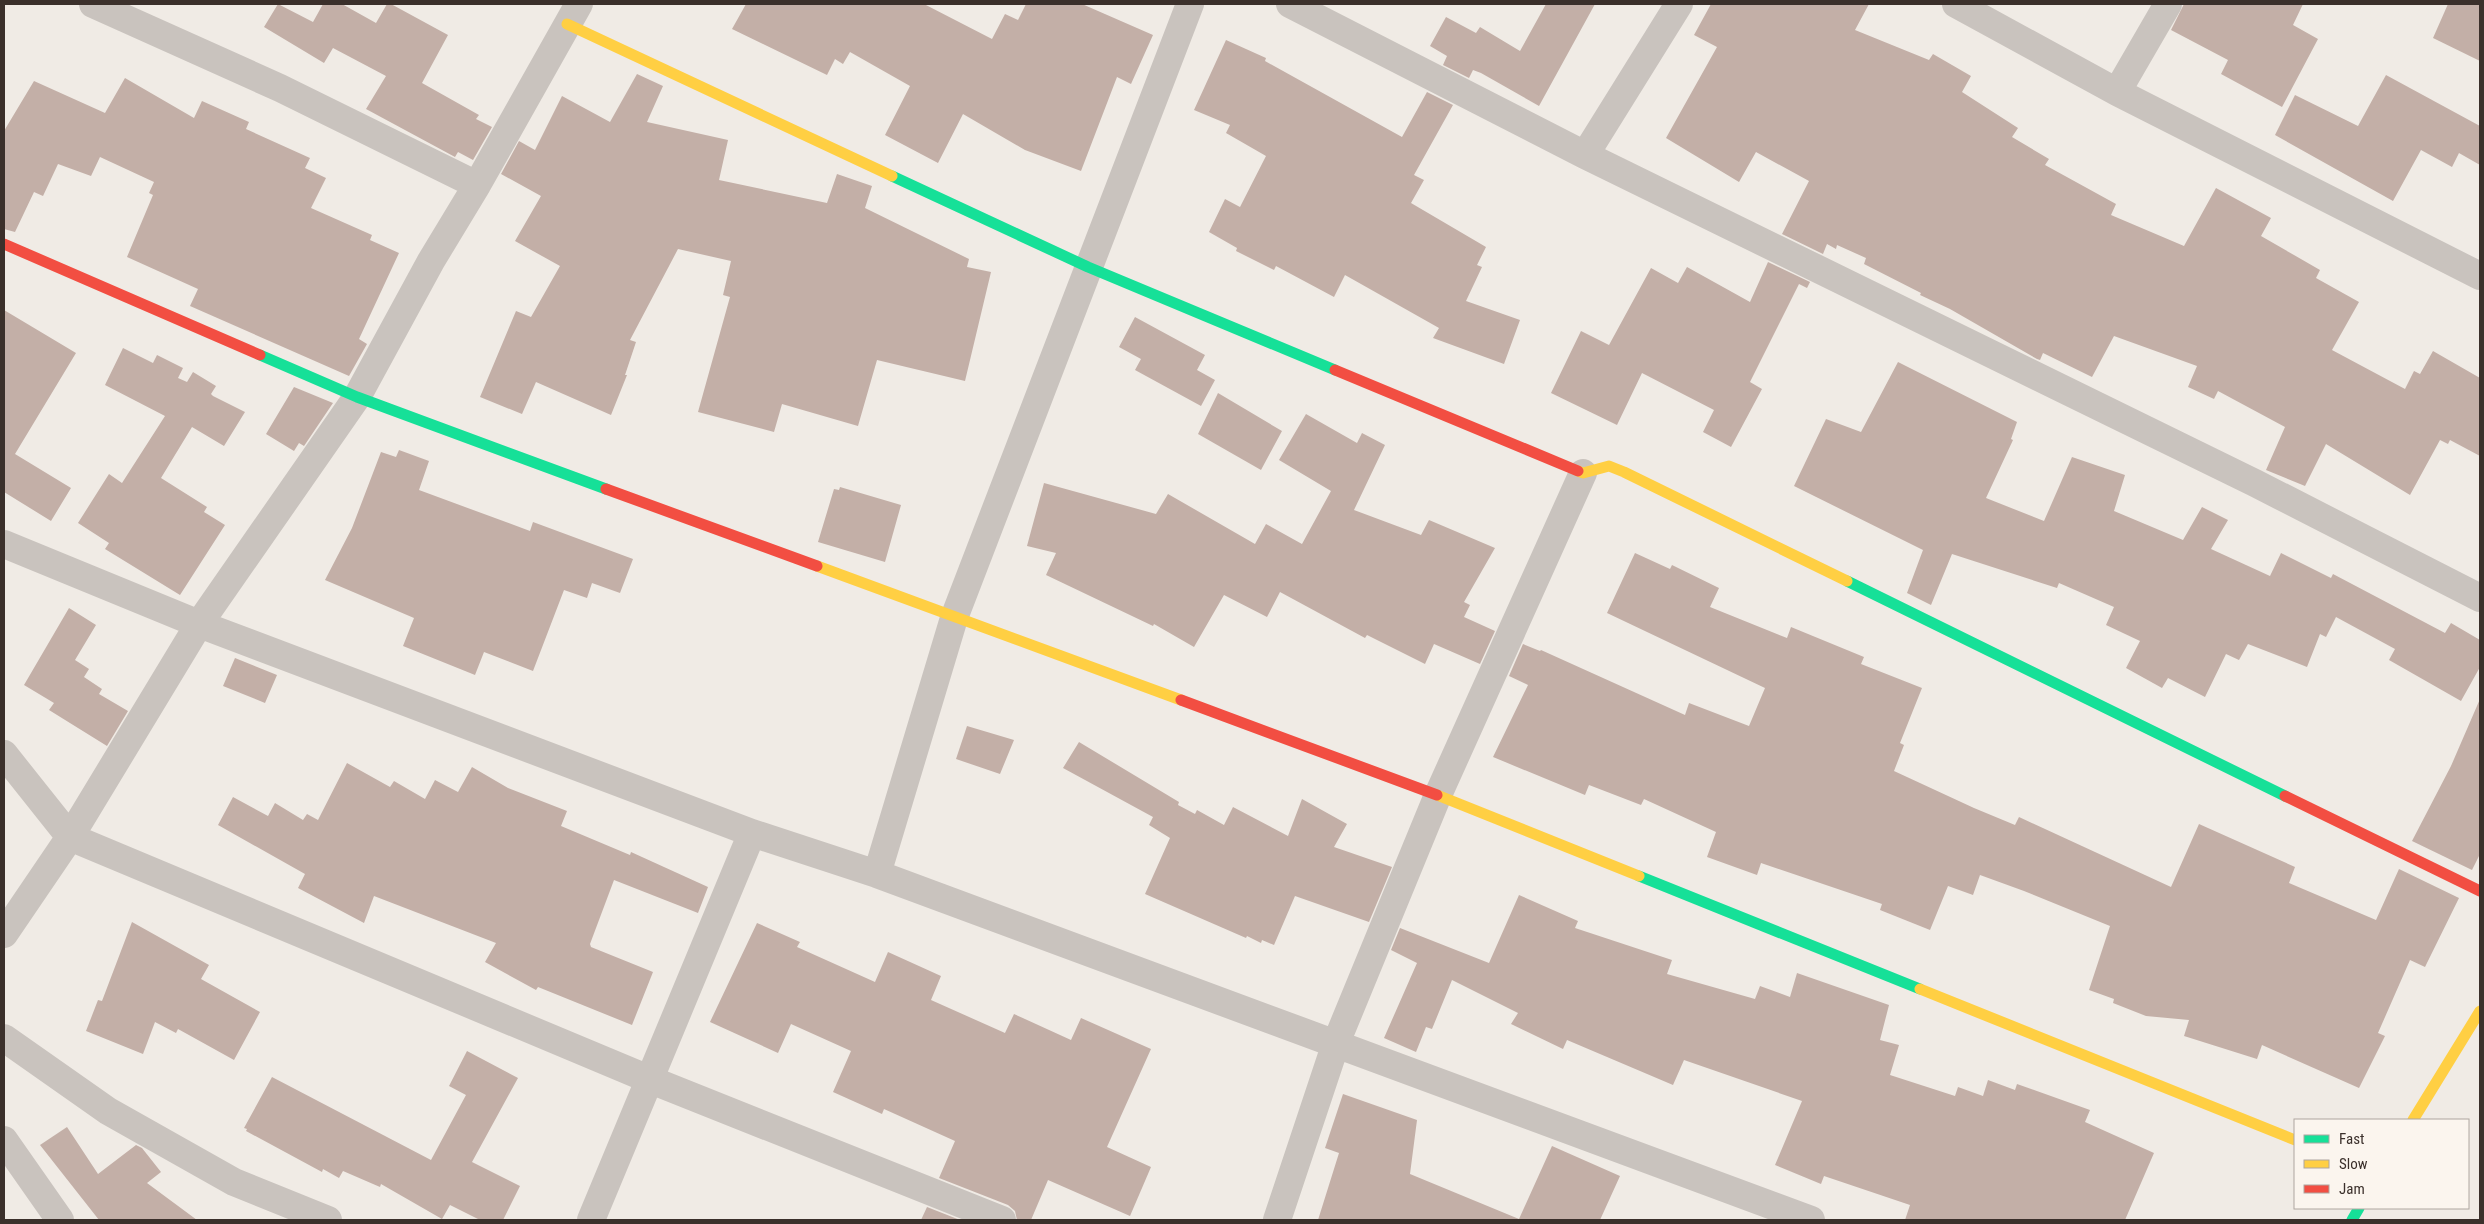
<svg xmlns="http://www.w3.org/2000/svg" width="2484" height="1224" viewBox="0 0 2484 1224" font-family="'Roboto Condensed',sans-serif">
	<rect width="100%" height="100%" fill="#f0ebe5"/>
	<path fill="#c3afa7" d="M278 4 313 22 323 4H342L376 23 387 4H391L448 35 422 83 479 115 476 119 492 127 473 160 458 152 455 157 366 109 386 76 333 48 324 63 264 27Z
		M746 4H924L992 39 1005 14 1018 20 1026 4H1082L1153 35 1131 84 1117 77 1081 171 1025 150 963 114 938 163 885 135 910 86 850 52 843 64 835 59 827 75 732 29Z
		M1546 4H1595L1539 106 1481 73 1473 70 1469 78 1443 65 1447 56 1430 46 1446 17 1476 33 1480 27 1520 51Z
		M1711 4H1869L1855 30 1929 60 1933 54 1971 76 1962 92 2018 128 2012 137 2049 159 2045 165 2116 204 2111 215 2184 246 2216 188 2271 218 2261 236 2320 270 2316 278 2359 302 2332 350 2405 389 2414 371 2420 374 2433 351 2480 378V456L2450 440 2448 444 2440 440 2410 495 2326 444 2305 486 2266 470 2285 427 2218 391 2214 399 2188 387 2197 366 2114 336 2092 377 2043 353 2040 360 2037 359 1950 309 1920 295 1921 293 1864 264 1866 258 1837 245 1836 249 1827 244 1823 254 1782 234 1809 181 1756 152 1739 182 1666 138 1717 47 1694 35Z
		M2184 4H2303L2293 25 2318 39 2282 107 2221 74 2228 60 2171 30Z
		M2448 4H2480V61L2433 38Z
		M1226 40 1266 58 1265 61 1402 137 1427 92 1453 105 1414 175 1424 180 1411 203 1486 247 1477 265 1482 267 1466 301 1520 320 1504 364 1433 338 1439 328 1345 275 1334 297 1276 266 1274 270 1236 251 1237 248 1209 232 1225 199 1240 207 1266 156 1226 133 1230 125 1194 110Z
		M637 74 663 86 647 122 728 140 719 180 827 203 837 174 872 186 865 208 969 259 967 267 991 272 965 381 877 360 858 426 782 404 774 432 698 412 730 297 723 295 731 261 678 249 630 340 636 342 625 375H627L611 415 536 382 522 414 480 397 516 311 531 317 560 266 515 241 541 196 501 174 519 141 535 150 562 96 610 122Z
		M2386 75 2480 126V165L2459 153 2452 167 2421 150 2393 201 2275 135 2295 95 2358 126Z
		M125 78 194 118 202 101 249 122 246 129 310 158 305 168 326 178 311 208 372 235 370 240 399 253 359 339 367 344 349 376 190 306 198 289 127 257 153 195 149 193 154 182 100 157 91 176 58 164 43 196 34 192 15 232 4 229V131L34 81 105 113Z
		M1768 262 1810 282 1807 288 1799 284 1750 382 1762 389 1731 447 1703 432 1714 410 1642 373 1617 425 1551 393 1581 331 1609 345 1651 268 1678 283 1687 267 1750 302Z
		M4 310 76 353 15 454 71 488 51 521 4 492Z
		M1135 317 1205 355 1197 370 1215 380 1201 406 1135 370 1141 359 1119 347Z
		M123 348 153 363 157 355 183 368 178 378 187 382 193 372 216 386 211 394 213 396 245 412 224 446 192 427 161 478 207 507 204 512 225 525 180 595 105 549 109 543 78 523 109 474 122 483 165 416 105 385Z
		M1898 362 2017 422 2011 439 2013 440 1986 498 2044 521 2072 457 2125 475 2114 511 2183 540 2202 507 2228 520 2211 549 2270 576 2281 553 2331 578 2333 574 2445 633 2451 623 2480 640V667L2461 701 2389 660 2395 649 2336 617 2326 637 2320 634 2307 667 2248 644 2239 660 2226 654 2205 697 2168 678 2162 688 2126 668 2140 641 2106 625 2114 607 2059 583 2057 588 1952 554 1931 605 1907 593 1923 550 1794 486 1826 419 1861 432Z
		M294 387 333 403 304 446 299 443 294 451 266 434Z
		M1218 393 1282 431 1261 470 1198 434Z
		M1306 414 1357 443 1362 433 1385 445 1354 510 1421 535 1429 520 1495 548 1464 602 1470 605 1464 617 1495 631 1480 664 1434 644 1425 664 1367 635 1365 638 1280 592 1267 617 1224 595 1194 647 1154 624 1153 626 1046 575 1056 553 1027 546 1044 483 1156 514 1168 494 1255 544 1266 524 1302 544 1331 491 1279 460Z
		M399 450 429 461 419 490 530 531 533 522 633 559 620 593 592 583 587 598 564 590 533 671 484 652 475 675 403 646 414 618 325 580 352 528 381 452 396 457Z
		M840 487 901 505 885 562 818 542 834 489 839 490Z
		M1635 553 1670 569 1672 565 1719 588 1710 607 1787 638 1791 627 1864 657 1861 664 1922 688 1900 743 1904 745 1894 771 1974 808 2015 825 2019 817 2171 887 2199 824 2295 867 2289 883 2376 920 2399 869 2459 898 2425 967 2410 960 2378 1033 2385 1036 2359 1088 2262 1045 2257 1059 2184 1036 2189 1020 2146 1016 2113 1003 2114 999 2089 990 2110 926 2024 891 1980 875 1973 895 1948 886 1930 930 1880 910 1882 904 1761 863 1757 875 1707 857 1716 832 1644 799 1641 805 1589 785 1585 795 1493 757 1528 685 1509 676 1523 644 1540 651 1541 650 1685 715 1689 703 1749 726 1765 688 1607 613Z
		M69 608 96 625 75 660 89 669 84 677 102 689 99 694 128 711 107 746 49 710 54 703 24 685Z
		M235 658 277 675 265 703 223 686Z
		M2480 699V854L2472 870 2412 841 2451 766Z
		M967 726 1014 740 1000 774 956 759Z
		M1079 742 1179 802 1178 805 1195 814 1197 810 1224 825 1233 807 1288 836 1302 799 1347 824 1334 847 1392 867 1369 922 1295 896 1274 945 1262 940 1261 943 1247 936 1246 938 1145 894 1170 838 1149 825 1153 817 1063 768Z
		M347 763 390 787 394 781 425 799 435 780 458 792 472 767 508 788 567 811 561 826 630 855 631 852 708 887 698 913 614 880 590 944 591 947 653 972 632 1025 538 987 536 990 485 962 496 943 374 896 364 923 298 888 305 874 218 825 233 797 268 816 275 803 303 820 307 814 318 820Z
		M1519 895 1578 921 1575 928 1672 960 1667 974 1755 999 1760 986 1790 997 1797 973 1889 1005 1880 1040 1899 1045 1890 1075 1955 1096 1958 1087 1983 1096 1988 1080 2015 1090 2017 1084 2090 1110 2085 1122 2154 1153 2125 1220H1905L1910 1205 1824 1176 1821 1184 1775 1165 1802 1101 1684 1060 1673 1085 1567 1040 1563 1049 1511 1024 1518 1013 1452 980 1432 1029 1426 1027 1416 1052 1384 1038 1417 963 1391 950 1400 928 1489 963Z
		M132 922 209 965 201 979 260 1012 234 1060 178 1029 176 1033 155 1022 143 1054 86 1031 98 1000 102 1001Z
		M757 923 800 942 797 947 875 982 888 952 941 976 931 1000 1005 1033 1014 1014 1071 1040 1081 1018 1151 1049 1107 1147 1151 1167 1130 1216 1048 1180 1031 1220H1017L1015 1211 1008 1205 939 1178 955 1141 884 1109 882 1114 833 1092 851 1051 791 1024 778 1053 710 1022Z
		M467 1051 518 1078 472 1162 520 1186 503 1220H480L450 1205 442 1219 381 1184 380 1187 343 1171 339 1178 323 1169 322 1172 246 1131 247 1129 244 1128 272 1077 431 1160 466 1095 449 1086Z
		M1343 1094 1417 1120 1410 1174 1519 1219 1552 1146 1620 1176 1600 1220H1318L1339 1153 1325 1148Z
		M67 1127 98 1174 136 1145 142 1148 161 1172 147 1183 197 1220H99L40 1145Z
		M927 1207 960 1220H921Z"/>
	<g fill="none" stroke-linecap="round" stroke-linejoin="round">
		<path stroke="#c9c3be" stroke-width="28" d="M93 4 280 88 477 185
			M1290 4 1585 155 2255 483 2480 598
			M1956 4 2117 92 2480 276
			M2117 92 2168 4
			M1585 155 1679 4
			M4 544 199 624 752 833 877 874 1811 1220
			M4 754 70 837 651 1080 1002 1220
			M877 874 954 618 1190 4
			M4 934 70 837 199 624 357 397 431 261 477 185 579 4
			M4 1038 108 1111 234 1182 328 1220
			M4 1140 60 1220
			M591 1220 752 833
			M1277 1220 1336 1043 1438 795 1583 473"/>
		<path stroke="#16e098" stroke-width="11" d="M892 176 1088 267 1335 370
			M260 355 357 397 606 489
			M1847 581 2285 796
			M1639 876 1920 989
			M2352 1220 2359 1208"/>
		<path stroke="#ffcf43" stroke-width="11" d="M567 24 892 176
			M1578 471 1583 473 1609 466 1624 472 1847 581
			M817 566 1181 700
			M1437 795 1639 876
			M1920 989 2295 1140
			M2413 1120 2480 1011"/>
		<path stroke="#f24e42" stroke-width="11" d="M4 244 260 355
			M1335 370 1578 471
			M606 489 817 566
			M1181 700 1437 795
			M2285 796 2480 891"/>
	</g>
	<rect width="2484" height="1224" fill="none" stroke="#3b302b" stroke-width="10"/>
	<rect x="2294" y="1119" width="175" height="90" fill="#fbf5ee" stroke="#aea6a0"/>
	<rect x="2304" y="1135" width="25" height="8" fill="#16e098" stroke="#aea6a0"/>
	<text x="2339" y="1144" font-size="15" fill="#3b302b">Fast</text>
	<rect x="2304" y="1160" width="25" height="8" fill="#ffcf43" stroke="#aea6a0"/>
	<text x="2339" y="1169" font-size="15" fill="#3b302b">Slow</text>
	<rect x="2304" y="1185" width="25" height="8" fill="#f24e42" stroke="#aea6a0"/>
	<text x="2339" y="1194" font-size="15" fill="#3b302b">Jam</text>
</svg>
